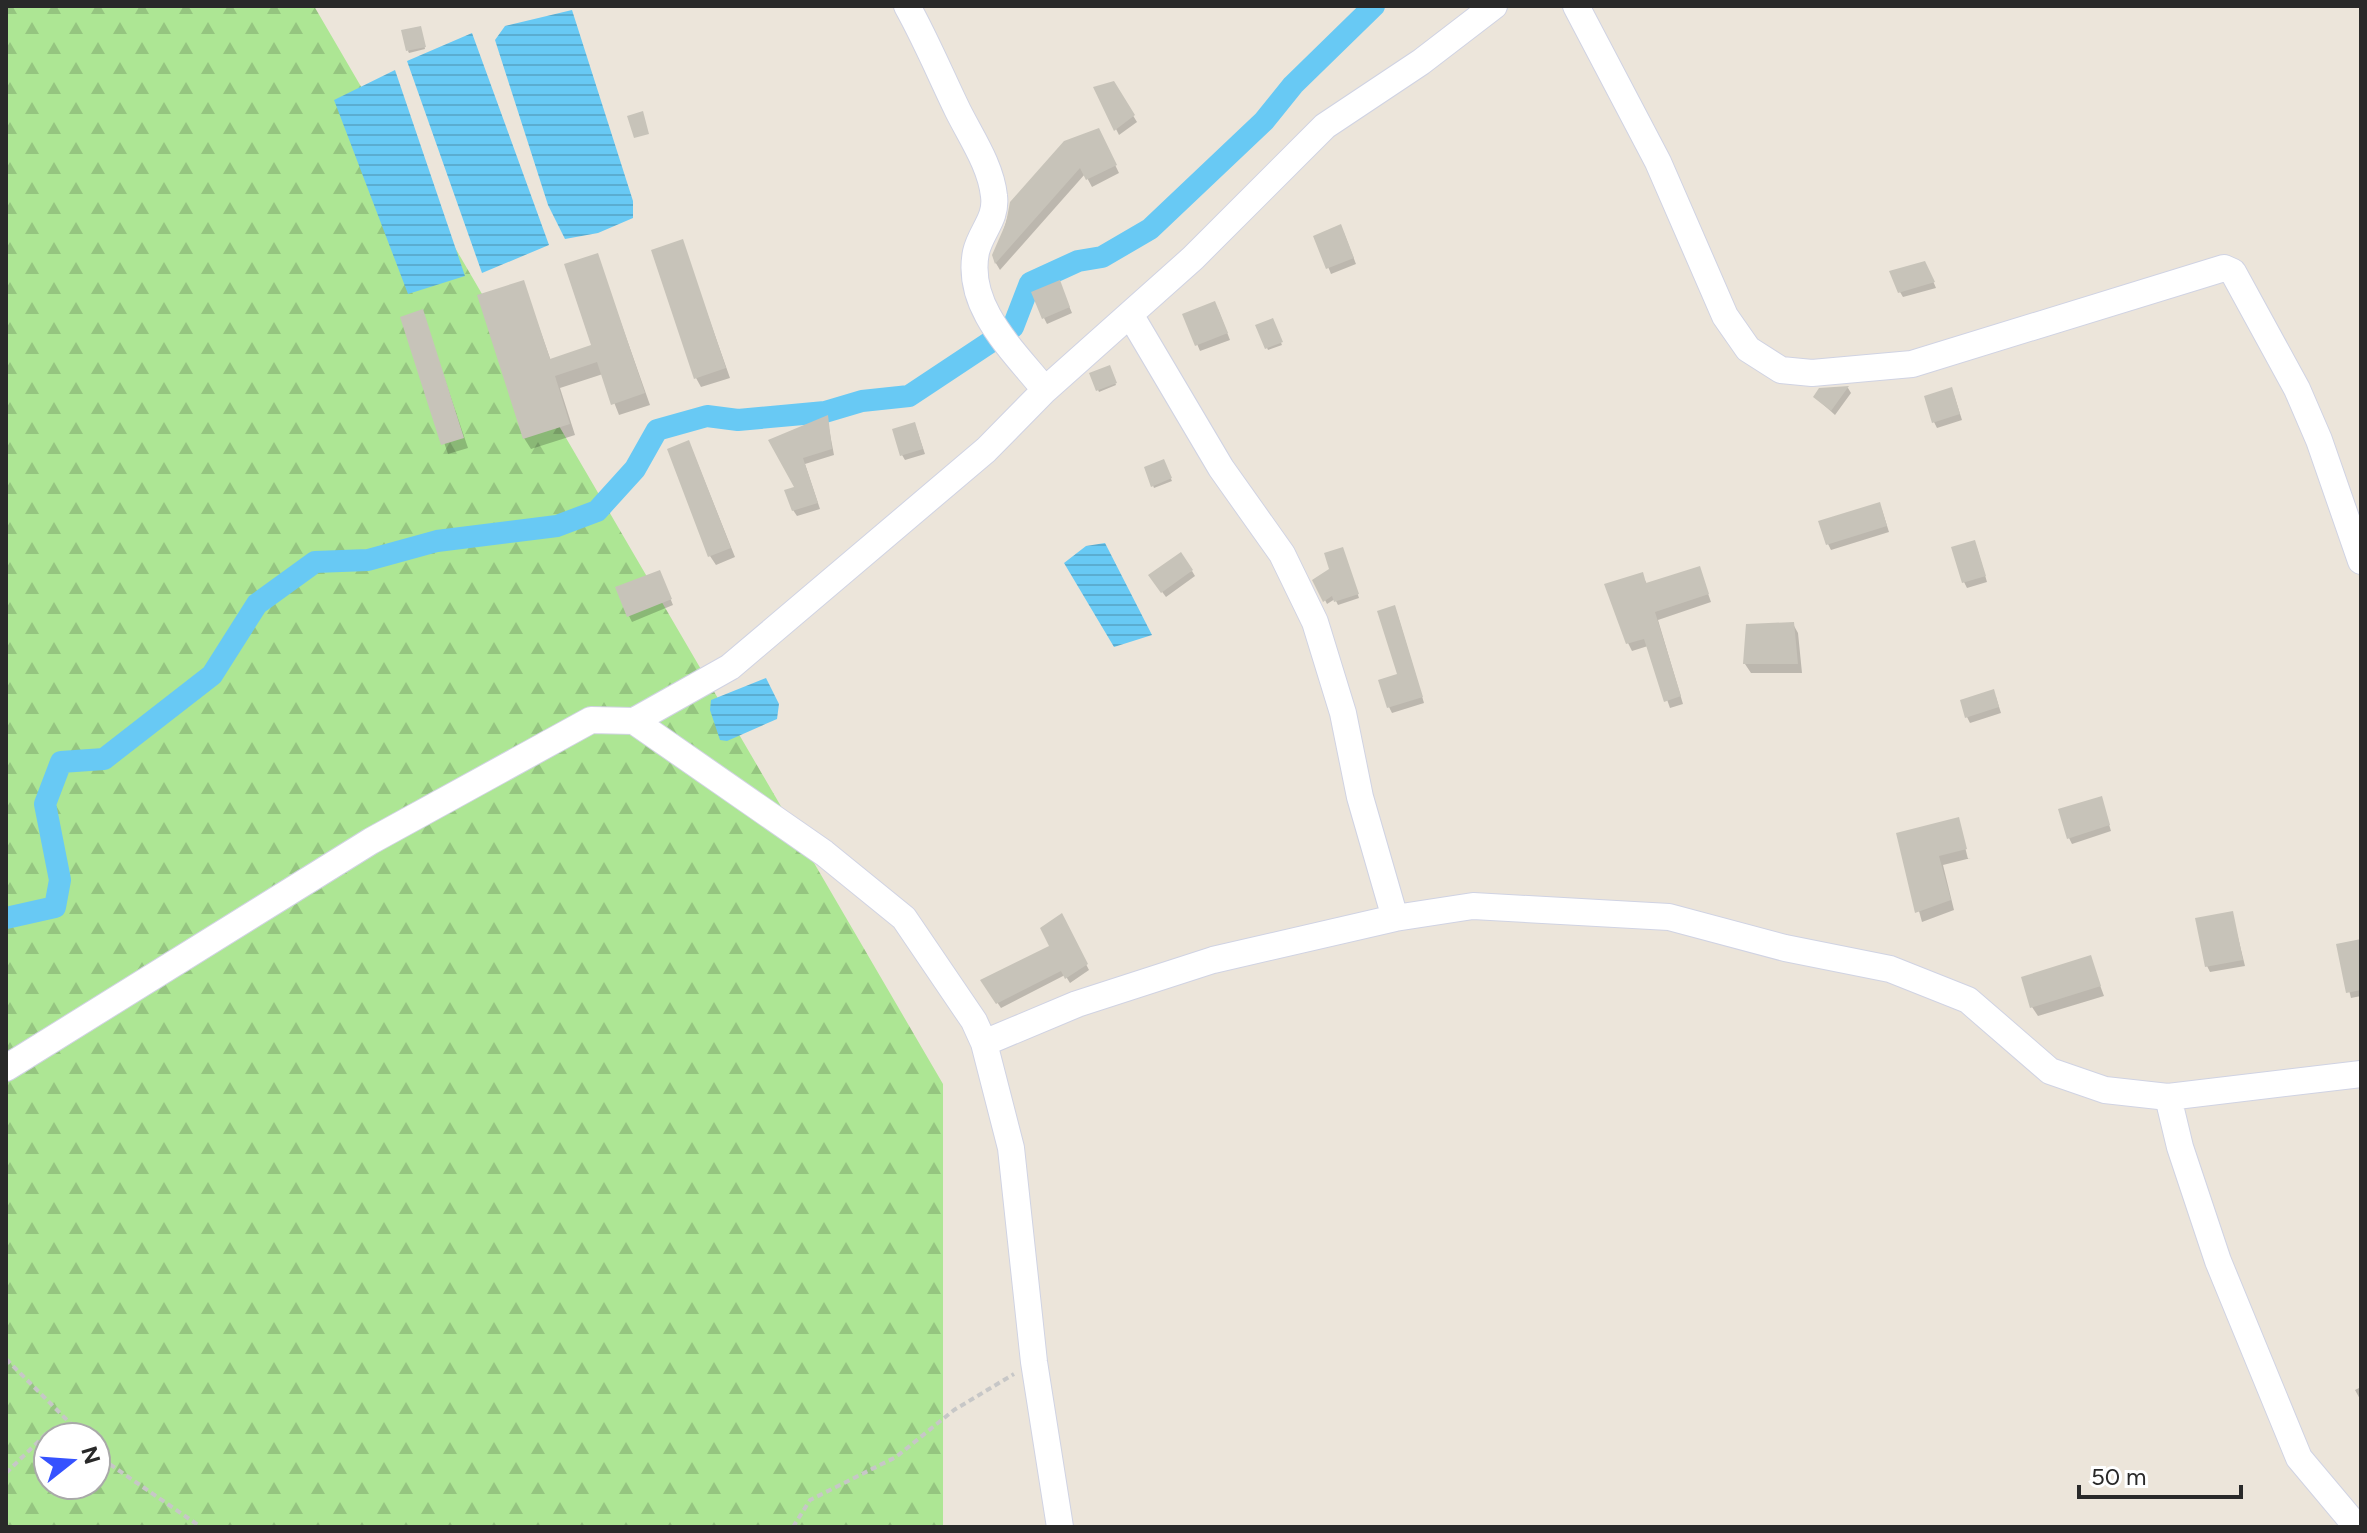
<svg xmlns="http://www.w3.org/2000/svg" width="2367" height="1533" viewBox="0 0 2367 1533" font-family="Figtree,sans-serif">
	<defs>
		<pattern id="forest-firs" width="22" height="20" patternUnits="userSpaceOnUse" patternTransform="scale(2)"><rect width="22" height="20" fill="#ade694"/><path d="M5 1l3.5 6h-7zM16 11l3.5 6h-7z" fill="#95c580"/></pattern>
		<pattern id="water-rules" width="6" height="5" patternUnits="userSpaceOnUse" patternTransform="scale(2)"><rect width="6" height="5" fill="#68c9f4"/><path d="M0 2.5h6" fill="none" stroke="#5aadd1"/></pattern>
	</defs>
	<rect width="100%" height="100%" fill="#ece5da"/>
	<path fill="url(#forest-firs)" fill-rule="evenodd" d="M6 6H314L943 1084V1527H6ZM48 1437H96V1485H48Z"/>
	<path fill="url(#water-rules)" d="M572 10 633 201V218L598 233 565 239 548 205 495 40 505 26Z
		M472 33 549 245 482 273 407 61Z
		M395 70 465 276 408 294 334 100Z
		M1105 543 1152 635 1114 647 1064 563 1086 546Z
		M766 678 779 704 777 719 727 741 720 740 710 710 711 700Z"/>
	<path fill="#0003" d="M421 30 425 49 409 53 408 51Z
		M1113 83 1137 122 1119 135 1096 89Z
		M1102 138 1119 173 1092 187 1085 174 1000 270 994 260 1012 203Z
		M1344 233 1356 264 1331 274 1316 237Z
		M682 242 730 378 701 387 696 378Z
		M597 255 650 405 619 415 603 374 560 388 575 435 531 449 524 438 523 282 551 361 594 347Z
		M1928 269 1936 288 1903 297 1900 292Z
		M1062 289 1072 313 1047 324 1044 318Z
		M1218 309 1230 340 1200 351 1185 315Z
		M422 312 468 448 448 454 402 318Z
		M1272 321 1282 345 1268 350 1258 327Z
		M1109 367 1116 385 1099 392 1091 374Z
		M1848 388 1851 393 1835 415 1815 397 1820 390Z
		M1954 395 1962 420 1937 428 1934 422Z
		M827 418 834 455 805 464 820 509 797 516 793 510 796 488 771 441Z
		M917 430 925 454 905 460 902 455Z
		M693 452 735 557 716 565 710 556Z
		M1163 462 1172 481 1154 488 1146 468Z
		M1882 510 1889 532 1831 550 1828 544Z
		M1977 548 1987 582 1967 588 1964 582Z
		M1344 553 1359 598 1338 605 1335 599 1327 604 1315 580 1331 569Z
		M1699 568 1711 602 1658 620 1683 704 1670 708 1648 646 1632 651 1628 643 1642 575 1647 584Z
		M1192 571 1195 576 1166 597 1154 581Z
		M662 578 673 605 632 622 629 616Z
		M1397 613 1424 703 1392 713 1389 707 1399 676Z
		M1793 624 1798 633 1802 673H1751L1745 664Z
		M1996 697 2001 713 1970 723 1967 717Z
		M2101 798 2111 831 2072 844 2069 838Z
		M1958 819 1968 859 1971 858 1943 865 1954 910 1922 922 1898 835Z
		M2232 913 2245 966 2210 972 2207 966Z
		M1061 916 1089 970 1070 983 1065 975 1001 1008 983 981 1051 947Z
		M2361 941V996L2351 998 2338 946Z
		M2090 958 2104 996 2038 1016 2032 1007Z
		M2361 1387V1401L2355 1390Z"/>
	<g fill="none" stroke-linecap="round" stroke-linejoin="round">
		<path stroke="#68c9f4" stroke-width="22" d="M6 918 55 907 60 880 45 804 61 762 104 759 212 675 257 604 315 562 368 560 437 541 557 526 597 511 635 469 657 430 707 416 738 420 825 412 862 401 909 396 1013 327 1030 283 1078 261 1102 257 1150 229 1264 121 1293 85 1374 6"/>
	</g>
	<path fill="#c7c3b9" d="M421 26 426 47 406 51 401 30Z
		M1114 81 1135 115 1114 131 1093 87Z
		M643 111 649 134 634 138 627 116Z
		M1099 128 1117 165 1086 180 1080 168 995 264 992 255 1006 223 1010 202 1064 141Z
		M1341 224 1354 258 1326 269 1313 236Z
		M683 239 726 368 694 379 651 250Z
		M598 253 645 393 611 405 597 362 555 376 570 424 523 439 477 295 524 280 550 359 591 345 564 264Z
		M1925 261 1935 282 1898 293 1889 271Z
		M1060 280 1070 307 1042 319 1031 292Z
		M1215 301 1228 333 1195 346 1182 314Z
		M423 309 464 438 441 445 400 317Z
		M1273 318 1283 342 1265 349 1255 325Z
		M1110 365 1117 383 1096 391 1089 373Z
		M1849 386 1831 411 1813 397 1819 388Z
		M1952 387 1960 414 1932 423 1924 396Z
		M828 415 832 449 803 458 818 503 792 511 784 490 794 487 768 440Z
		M915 422 923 449 900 456 892 429Z
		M689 440 731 548 708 557 667 449Z
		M1164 459 1172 478 1151 487 1144 467Z
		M1880 502 1887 526 1826 545 1818 521Z
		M1975 540 1986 576 1962 583 1951 547Z
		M1343 547 1359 594 1334 602 1332 596 1323 602 1312 580 1329 569 1324 553Z
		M1181 552 1193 570 1161 593 1148 575Z
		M1700 566 1709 594 1655 612 1681 696 1664 702 1644 639 1626 644 1604 584 1643 572 1646 583Z
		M660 570 672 599 627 617 615 587Z
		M1395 605 1423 697 1387 708 1378 680 1397 674 1377 611Z
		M1794 622 1798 664H1743L1746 624Z
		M1994 689 1999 707 1965 718 1960 700Z
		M2102 796 2110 825 2067 839 2058 809Z
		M1959 817 1967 849 1939 856 1951 900 1915 913 1896 833Z
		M2233 911 2243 960 2205 967 2195 918Z
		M1062 913 1088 964 1065 979 1061 971 996 1004 980 980 1049 946 1040 928Z
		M2361 939V990L2346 993 2336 944Z
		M2091 955 2101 986 2030 1008 2021 977Z"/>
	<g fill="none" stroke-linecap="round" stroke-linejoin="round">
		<g stroke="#d0d3e3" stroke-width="28">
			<path id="minor" d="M907 6C926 40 941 76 958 111 971 137 991 166 994 196 997 219 981 231 976 252 965 307 1014 351 1045 390
				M1576 6 1658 162 1725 316 1748 349 1781 370 1812 373 1912 364 2224 268 2233 272 2297 389 2319 440 2361 561
				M1131 316 1221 468 1282 554 1315 622 1343 713 1360 797 1395 918
				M634 721 824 853 904 918 974 1021 984 1043 1077 1004 1213 960 1395 918 1473 906 1669 917 1785 948 1890 969 1968 1000 2050 1071 2105 1090 2168 1097 2361 1074
				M984 1043 1011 1148 1034 1362 1060 1527
				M6 1068 371 841 591 720 634 721 730 667 986 450 1045 390 1193 258 1325 126 1421 62 1494 6
				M2168 1097 2180 1147 2218 1261 2299 1458 2357 1527"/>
		</g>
		<path stroke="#c7c7c7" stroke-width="4" stroke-dasharray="6 4" stroke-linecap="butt" d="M6 1359 84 1437
			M96 1450 108 1463 201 1527
			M6 1473 46 1434 73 1426
			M793 1527 810 1500 896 1457 954 1410 1014 1374"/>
		<use href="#minor" stroke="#fff" stroke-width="26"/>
	</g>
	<rect width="2367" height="1533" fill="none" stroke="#292929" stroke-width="16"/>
	<g transform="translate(72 1461) rotate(73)"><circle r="38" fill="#ffffff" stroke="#a9a9a9" stroke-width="2"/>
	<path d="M0-6L14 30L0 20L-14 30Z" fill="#3552ff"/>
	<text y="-12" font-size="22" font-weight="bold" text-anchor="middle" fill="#292929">N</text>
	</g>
	<path d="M2079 1485v12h162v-12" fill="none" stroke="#292929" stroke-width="4"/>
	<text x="2091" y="1485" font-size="24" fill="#292929" stroke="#ffffff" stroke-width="6" paint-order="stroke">50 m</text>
</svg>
